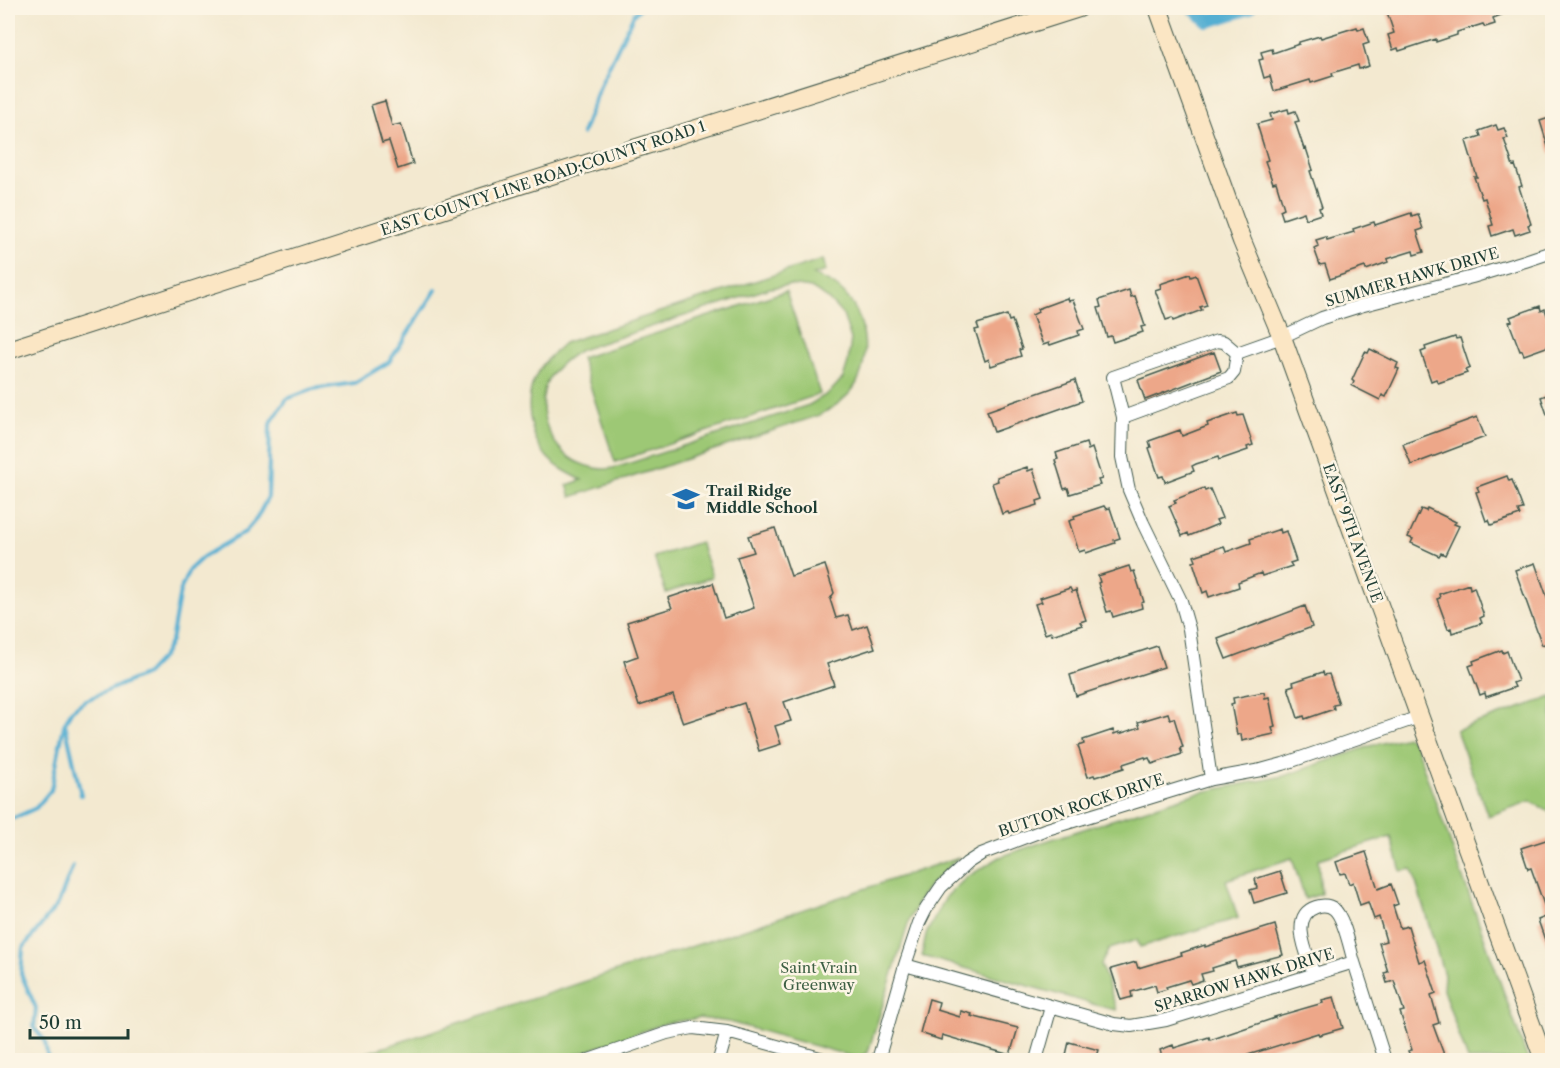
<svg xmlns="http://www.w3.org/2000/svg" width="1560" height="1068" viewBox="0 0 1560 1068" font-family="'Libre Caslon Text',serif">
	<rect width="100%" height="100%" fill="#fcf5e5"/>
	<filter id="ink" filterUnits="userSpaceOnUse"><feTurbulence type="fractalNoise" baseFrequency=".0167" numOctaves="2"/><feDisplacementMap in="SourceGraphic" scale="12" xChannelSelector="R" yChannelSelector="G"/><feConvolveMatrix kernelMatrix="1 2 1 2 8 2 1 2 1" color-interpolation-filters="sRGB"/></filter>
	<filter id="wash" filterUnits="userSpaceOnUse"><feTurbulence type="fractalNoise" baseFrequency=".008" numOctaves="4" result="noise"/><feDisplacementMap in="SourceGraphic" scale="24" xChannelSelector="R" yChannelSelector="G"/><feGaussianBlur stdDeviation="1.35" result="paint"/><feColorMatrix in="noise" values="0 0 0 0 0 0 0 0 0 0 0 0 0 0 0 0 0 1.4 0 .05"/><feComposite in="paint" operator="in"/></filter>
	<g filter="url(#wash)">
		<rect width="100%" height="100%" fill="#f3e9d0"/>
		<path fill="#9dc875" stroke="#5e8254" stroke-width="1.5" fill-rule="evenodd" d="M823 259 826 271 813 275C820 278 828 281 834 285 866 306 874 359 853 389 844 401 833 408 820 415L571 497 567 485 582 480C570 474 556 467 547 457 529 437 523 398 537 374 543 362 554 352 564 343ZM790 285 811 288 827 298 843 315 851 339 848 362 843 378 829 393 809 405 618 467C614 468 609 469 604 469 600 469 595 468 591 467 557 459 538 424 544 391 548 372 565 359 580 350L770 288Z
			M786 291 820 394 615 462 581 358Z
			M700 542 712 577 666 593 654 557Z
			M1552 697V813L1530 801 1488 816 1456 730Z
			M1407 737 1415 744 1528 1060H1468L1443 990 1444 975 1412 869 1401 871 1391 837 1318 859 1321 894 1305 899 1292 858 1226 880 1238 918 1140 947 1137 940 1109 949 1101 964 1117 1010 1107 1008 922 956 926 934 946 897 967 877 1000 857 1046 841 1197 793 1284 776 1370 746Z
			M959 857 929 886 921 897 910 918 868 1052 858 1058 729 1022 699 1018 666 1023 561 1060H345L742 930Z"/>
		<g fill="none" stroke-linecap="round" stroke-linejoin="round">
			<path stroke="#54afd2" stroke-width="4" d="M582 134 601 83 634 14 640 8
				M65 723 81 795
				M8 818H14L36 808 51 790 64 725 71 711 84 701 146 674 163 656 171 641 180 591 189 570 203 557 245 532 257 518 268 497 270 424 287 399 313 389 354 383 389 362 436 290
				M48 1060 45 1041 34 1028 36 1008 21 974 23 948 58 904 73 866"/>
			<path stroke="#54afd2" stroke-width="14" d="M1194 8 1208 21 1249 8"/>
		</g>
		<g id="blocks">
			<path fill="#eda789" d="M1415 8H1517V9L1493 18 1495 24 1485 27 1483 24 1457 32V35L1436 42V39L1399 51 1398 48 1393 50 1388 35 1394 33 1387 12 1396 9 1398 13Z
				M1357 27 1358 30 1364 28 1369 43 1363 45 1369 66 1359 69 1358 65 1332 73 1333 76 1311 83 1310 80 1274 91 1270 76 1264 78 1259 60 1263 59 1261 52 1272 49 1273 53 1299 44V42L1320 36 1321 38Z
				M385 101 392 126 401 124 413 164 398 169 389 141 382 143 371 105Z
				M1288 109 1289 113 1295 111 1299 121 1295 122 1304 149 1306 148 1313 170 1310 171 1322 207 1319 208 1321 214 1306 219 1304 212 1283 219 1280 210 1284 208 1276 182 1273 183 1265 161 1268 160 1257 124 1272 120 1270 114Z
				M1552 117V153H1550L1540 121Z
				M1496 125 1498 130 1504 128 1508 138 1504 139 1513 166 1515 165 1522 186 1519 187 1531 224 1528 225 1530 230 1515 235 1513 229 1492 236 1489 226 1493 225 1485 198 1482 199 1474 177H1477L1466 141 1481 136 1479 131Z
				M1411 213 1412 216 1418 214 1423 229 1417 231 1424 252 1414 255 1413 251 1387 259 1388 262 1366 270 1365 267 1330 279 1325 264 1320 265 1314 248 1318 246 1316 240 1326 237 1327 240 1354 232 1353 229 1374 222 1375 225Z
				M1190 274 1191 277 1196 275 1207 305 1200 307 1202 310 1173 321 1172 318 1166 320 1155 290 1161 288 1160 284Z
				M1129 290 1131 297 1135 296 1145 326 1141 327 1143 332 1113 342 1111 336 1107 337 1098 308 1101 307 1099 300Z
				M1067 298 1068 301 1073 300 1084 329 1078 331 1079 335 1050 345 1049 343 1043 345 1032 315 1038 312 1037 309Z
				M1540 306 1541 311 1545 309 1552 330V345L1524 355 1522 350 1520 351 1509 322 1512 321 1510 317Z
				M1007 315 1009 321 1012 320 1022 349 1019 350 1021 356 991 366 989 359 985 361 975 330 979 329 977 324Z
				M1455 337 1456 339 1460 338 1470 368 1465 370 1467 373 1438 383 1436 379 1431 381 1421 352 1426 350 1425 347Z
				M1370 349 1398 363 1396 368 1399 369 1386 397 1382 395 1380 400 1352 386 1354 382 1352 380 1365 352 1368 353Z
				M1214 352 1221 371 1145 400 1138 380Z
				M1075 380 1082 401 994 432 987 411Z
				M1552 393V426H1551L1541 397Z
				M1237 413 1238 416 1243 415 1253 445 1247 447 1248 450 1219 460 1218 457 1196 464 1192 466 1194 471 1165 482 1163 476 1159 477 1149 448 1151 447 1149 441 1180 430 1182 436 1208 426 1207 423Z
				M1477 417 1485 437 1411 465 1403 444Z
				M1086 443 1088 450 1092 448 1102 479 1098 480 1100 485 1070 494 1068 488 1064 489 1055 460 1058 459 1056 453Z
				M1027 467 1028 471 1033 469 1043 499 1037 501 1038 505 1009 514 1008 512 1002 514 992 483 998 481 997 477Z
				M1507 476 1509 481 1512 480 1523 509 1518 510 1520 515 1491 525 1489 520 1486 521 1476 492 1479 491 1477 487Z
				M1204 488 1205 491 1210 489 1222 518 1216 520 1218 524 1189 536 1188 533 1182 536 1169 506 1176 503 1174 500Z
				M1104 506 1106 509 1110 508 1120 538 1114 540 1115 543 1086 553 1085 550 1079 552 1069 521 1075 519 1074 516Z
				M1427 508 1456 522 1454 524 1459 526 1445 555 1441 553 1439 556 1411 543 1413 539 1408 537 1421 509 1426 511Z
				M775 528 791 576 825 565 834 593 830 599 836 618 848 615 853 630 867 625 875 648 827 664 834 685 784 702 791 721 775 726 781 744 759 751 744 703 683 723 673 695 639 706 624 661 638 656 627 622 672 608 668 598 713 583 724 618 754 608 737 557 754 552 748 536Z
				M1280 529 1281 533 1286 531 1296 561 1290 563 1292 566 1262 576 1261 573 1238 582 1239 587 1209 597 1207 591 1203 593 1193 562 1196 561 1194 556 1224 546 1226 552 1251 543 1250 539Z
				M1535 563 1552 611V641L1542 645 1515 570Z
				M1129 566 1131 572 1134 571 1144 602 1141 603 1142 608 1113 617 1111 611 1107 612 1098 583 1100 582 1098 576Z
				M1469 584 1470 589 1474 587 1484 616 1480 618 1482 623 1452 633 1451 628 1448 629 1437 599 1440 598 1439 594Z
				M1070 588 1072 592 1076 590 1086 620 1080 622 1082 625 1052 635 1051 632 1045 634 1035 604 1042 602 1040 598Z
				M1305 606 1312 627 1226 659 1218 639Z
				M1157 646 1164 667 1076 696 1070 675Z
				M1502 650 1503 653 1507 651 1518 681 1513 683 1515 687 1486 697 1485 693 1480 695 1469 666 1474 664 1473 661Z
				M1323 672 1324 675 1329 674 1339 704 1333 705 1334 709 1305 719 1304 716 1298 718 1288 687 1294 685 1293 682Z
				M1264 692 1265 698 1269 697 1275 727 1272 728 1274 734 1242 741 1241 734 1237 735 1231 704 1234 703 1233 698Z
				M1168 713 1170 719 1174 718 1183 747 1180 748 1182 754 1152 764 1149 758 1146 759 1145 757 1123 764 1124 768 1095 777 1094 775 1088 777 1078 746 1084 744 1083 740 1113 730 1114 734 1119 732V734L1140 727 1138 722Z
				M1552 838V957H1551L1538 920 1548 916 1531 868 1528 869 1521 848Z
				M1366 852 1378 889 1391 884 1398 904 1393 906 1400 928 1408 926 1419 962 1425 960 1436 993 1431 995 1439 1023 1433 1025 1446 1060H1412L1408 1051 1412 1050 1400 1012 1404 1011 1394 981 1387 983 1384 973 1388 972 1379 943 1386 941 1379 917 1374 919 1368 902 1360 905 1353 882 1349 884 1345 873 1340 874 1336 862Z
				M1280 871 1287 893 1254 903 1250 890 1257 888 1255 879Z
				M1275 925 1283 955 1237 967 1235 961 1212 968 1213 971 1201 974 1203 980 1191 984 1189 980 1166 987 1167 989 1157 992 1155 985 1131 992 1132 997 1121 1000 1111 969 1136 962 1138 968 1182 955 1181 953 1205 945V947Z
				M1334 997 1343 1028 1319 1035 1318 1033 1232 1060H1163L1160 1050 1173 1045 1174 1048 1209 1037 1210 1040 1275 1018 1274 1017 1323 1003 1322 1000Z
				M929 999 939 1002 937 1010 960 1017 961 1011 972 1014 971 1016 1018 1028 1010 1055 942 1035 941 1040 920 1033Z
				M1069 1042 1099 1050 1096 1060H1067L1068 1056 1066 1055Z"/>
		</g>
	</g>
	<g filter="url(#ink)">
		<use href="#blocks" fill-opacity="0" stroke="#3f574b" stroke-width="1.5"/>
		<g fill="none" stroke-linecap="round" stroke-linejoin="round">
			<g stroke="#3f574b" stroke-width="14">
				<path id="minor" d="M1237 353 1282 337 1322 318 1360 306 1472 277 1525 261 1552 252
					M1123 417 1229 378 1234 372 1237 353 1224 342 1217 341 1113 377 1123 417 1122 457 1129 490 1143 523 1181 601 1189 629 1211 779
					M905 965 1114 1024 1131 1026 1166 1020 1354 962 1385 1060
					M1314 974C1308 956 1288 916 1316 907 1322 905 1329 905 1334 909 1344 917 1350 949 1354 962
					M589 1060 667 1033 693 1028 727 1032 827 1060
					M719 1060 727 1032
					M878 1060 905 965 919 923 926 909 941 887 967 863 981 854 1044 830 1211 779 1261 770 1283 764 1419 717
					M1036 1060 1051 1007"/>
			</g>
			<g stroke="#3f574b" stroke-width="20">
				<path id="secondary" d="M1158 8 1242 241 1282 337 1544 1060
					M8 350 501 191 1079 8"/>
			</g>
			<use href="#minor" stroke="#fff" stroke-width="12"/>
			<use href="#secondary" stroke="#fbe6c4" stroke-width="18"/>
		</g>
	</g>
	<defs>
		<g id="school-bare" transform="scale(2.07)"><path d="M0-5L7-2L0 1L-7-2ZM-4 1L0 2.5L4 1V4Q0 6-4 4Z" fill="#1f6fb2" stroke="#fcf5e5" stroke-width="2.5" paint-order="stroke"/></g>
	</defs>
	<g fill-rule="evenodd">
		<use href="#school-bare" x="686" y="499"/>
	</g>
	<g text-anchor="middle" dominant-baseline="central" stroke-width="5" stroke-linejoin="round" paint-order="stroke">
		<g font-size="15" fill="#1f3d34" stroke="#fcf5e5">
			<text transform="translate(543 178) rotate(-18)">EAST COUNTY LINE ROAD;COUNTY ROAD 1</text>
			<text transform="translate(1412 277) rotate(-16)">SUMMER HAWK DRIVE</text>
			<text transform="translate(1353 533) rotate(70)">EAST 9TH AVENUE</text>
			<text transform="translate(1081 805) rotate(-18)">BUTTON ROCK DRIVE</text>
			<text transform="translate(1244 980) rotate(-17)">SPARROW HAWK DRIVE</text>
		</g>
		<g font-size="15" font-weight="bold" fill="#1f3d34" stroke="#fcf5e5" text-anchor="start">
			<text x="706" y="490">Trail Ridge<tspan x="706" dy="17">Middle School</tspan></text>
		</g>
		<g font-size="15" fill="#3e6044" stroke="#fcf5e5">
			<text x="819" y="967">Saint Vrain<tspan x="819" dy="17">Greenway</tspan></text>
		</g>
	</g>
	<rect width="1560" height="1068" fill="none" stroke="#fcf5e5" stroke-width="30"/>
	<path d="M30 1029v9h98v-9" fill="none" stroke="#1f3d34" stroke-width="3"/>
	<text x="39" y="1029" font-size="18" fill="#1f3d34" stroke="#fcf5e5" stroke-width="4.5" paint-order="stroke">50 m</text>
</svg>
